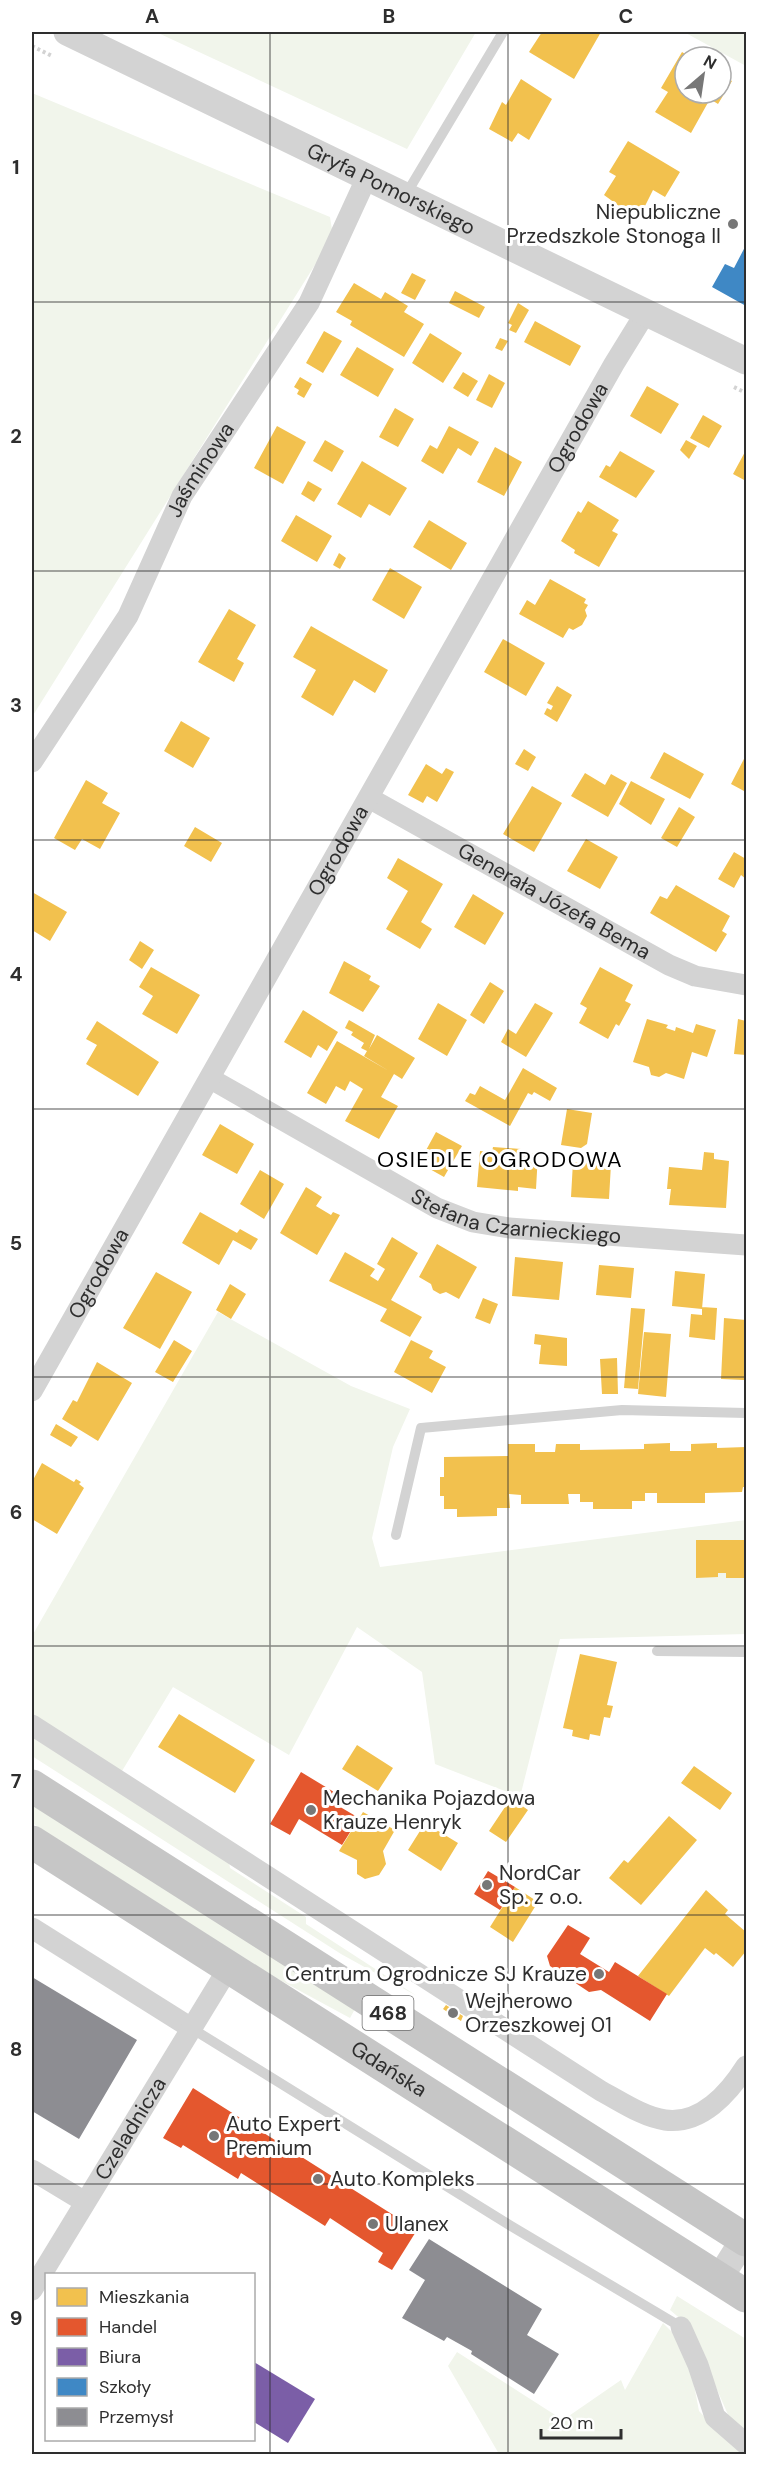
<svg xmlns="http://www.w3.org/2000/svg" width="778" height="2486" viewBox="0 0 778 2486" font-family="'DM Sans',sans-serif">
	<rect width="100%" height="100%" fill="#fff"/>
	<path fill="#f1f5eb" d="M156 32H476L407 149Z
		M684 32H746V66Z
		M32 93 330 217 333 236 32 717Z
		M218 1312 351 1386 410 1409 393 1447 372 1538 380 1567 746 1520V1634L560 1639 520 1797 435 1764 422 1672 357 1627 289 1755 173 1687 122 1771 229 1862 230 1868 306 1917V1924L417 1996 341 1954 32 1756V1636Z
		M32 1801 356 2007 350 2018 276 1978 32 1823Z
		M677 2296 746 2339V2437L733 2426 689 2326 670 2310Z
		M663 2323 682 2342 689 2359 699 2411 724 2437 746 2454H499L448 2366 457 2352 563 2420 621 2380 625 2390Z"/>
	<path fill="#f2c14e" d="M542 32H601L574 79 529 52Z
		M682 52 690 57H685V93H721V75L732 81 718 104 710 99 691 133 655 112 668 92 661 88Z
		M521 79 552 99 529 140 518 133 512 142 489 129 502 102 506 105Z
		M628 141 680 172 665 197 653 190 640 216 632 210 630 214 604 195 616 176 609 172Z
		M412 273 426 280 415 300 401 293Z
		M354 283 381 299 385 292 408 306 404 312 424 324 404 357 350 325 352 321 336 312Z
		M455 291 485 307 479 318 449 303Z
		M518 303 529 310 516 333 509 330 512 325 508 323Z
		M535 321 581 346 570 366 524 342Z
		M324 331 342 341 323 373 306 363Z
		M430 333 462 353 443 383 412 363Z
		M500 338 508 341 502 351 495 348Z
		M357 347 394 369 378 397 340 375Z
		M463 372 478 381 468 397 453 388Z
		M489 374 505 383 492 408 476 400Z
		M300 377 312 384 304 398 297 394 299 390 294 387Z
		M647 386 679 404 661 434 630 416Z
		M395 408 414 419 398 447 379 437Z
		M703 415 722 426 709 448 690 438Z
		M277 426 306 442 283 484 254 468Z
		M449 426 479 442 471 456 458 448 443 474 421 461 430 445 437 449Z
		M325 440 344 451 332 472 313 461Z
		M686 440 697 446 689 459 680 450Z
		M495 447 522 462 504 496 477 482Z
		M746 450V481L733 474Z
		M620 451 655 471 636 498 599 477 606 465 610 467Z
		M362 461 407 488 390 516 369 504 361 518 337 504Z
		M308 481 322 489 314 502 301 494Z
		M588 501 619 520 612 531 618 534 599 567 574 553 575 550 561 541 578 511 581 513Z
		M296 515 332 536 317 562 281 541Z
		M429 520 467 543 451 570 413 547Z
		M339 553 346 558 340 569 333 565Z
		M390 568 422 587 404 619 372 600Z
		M550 579 586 599 584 603 588 605 585 610 587 616 582 625 573 630 569 628 563 638 519 614 527 600 535 605Z
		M229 609 256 625 237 659 244 663 234 682 198 662Z
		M311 626 388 670 375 693 354 680 333 716 301 697 316 670 293 657Z
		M503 639 545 663 526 696 484 672Z
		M557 686 572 695 557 722 544 714 547 708 551 710 553 706 547 703Z
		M181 721 210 738 193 768 164 751Z
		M524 749 536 757 528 771 515 764Z
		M664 752 704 774 690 799 650 778Z
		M746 755V799L744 791 731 784Z
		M426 764 442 774 446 768 454 772 437 802 427 796 423 803 408 795Z
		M585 773 605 785 611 774 627 783 608 817 571 796Z
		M86 780 108 793 102 803 120 813 100 849 82 839 75 850 54 838Z
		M631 781 665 799 651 825 619 804Z
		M532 786 562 803 534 852 503 834Z
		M679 807 695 817 677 847 661 838Z
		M195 827 222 843 211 862 184 846Z
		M586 839 618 857 600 889 567 871Z
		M734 852 746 859V879L741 875 734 888 718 879Z
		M398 858 443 884 421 922 432 929 420 949 386 929 408 891 387 878Z
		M676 885 730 916 722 931 727 934 716 952 650 913 660 896 667 899Z
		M32 892 67 912 50 941 32 930Z
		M473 894 504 913 485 945 454 927Z
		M140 941 154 950 142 969 129 960Z
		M344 961 371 976 369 980 380 986 363 1012 329 993Z
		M151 967 200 995 177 1034 142 1014 153 996 139 987Z
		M600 967 633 985 625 1001 631 1004 619 1026 616 1024 608 1039 579 1023 587 1008 580 1004Z
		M490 982 504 991 484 1024 470 1015Z
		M438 1003 467 1020 447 1056 418 1039Z
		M535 1003 553 1013 526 1057 501 1042 508 1029 516 1034Z
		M303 1010 338 1032 327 1051 318 1045 311 1058 284 1042Z
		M647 1019 668 1025 666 1028 675 1031 676 1027 693 1033 696 1024 716 1030 707 1057 692 1052 684 1079 666 1073 659 1077 651 1075 649 1067 633 1062Z
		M738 1019 746 1021V1055L734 1054Z
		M349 1020 375 1035 369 1049 377 1035 415 1058 402 1079 394 1074 381 1097 398 1106 379 1139 345 1121 363 1089 350 1081 345 1091 336 1086 326 1104 307 1093 337 1041 389 1071 364 1056 367 1051 361 1048 364 1043 351 1035 353 1032 345 1028Z
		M97 1021 159 1062 138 1096 86 1064 97 1045 86 1039Z
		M523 1068 557 1088 550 1101 534 1092 532 1095 528 1093 510 1126 465 1101 470 1093 475 1095 480 1086 505 1100Z
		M567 1109 592 1113 587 1144 581 1148 561 1145Z
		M220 1124 254 1144 237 1174 202 1155Z
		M436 1132 462 1146 444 1177 419 1163Z
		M493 1147 521 1149V1153L538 1154 536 1189 518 1187V1191L477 1187 480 1151 492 1152Z
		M704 1152 714 1153V1159L729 1161 726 1208 669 1205 671 1189H667L669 1167 702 1170Z
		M573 1162 611 1164 609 1199 571 1197Z
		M260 1170 284 1184 264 1219 240 1204Z
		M306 1187 322 1197 316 1206 331 1215 333 1212 340 1215 317 1255 280 1233Z
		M200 1212 237 1233 240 1229 258 1239 251 1250 233 1240 219 1265 182 1243Z
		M392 1237 418 1253 391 1300 422 1317 410 1337 380 1321 387 1309 329 1281 345 1252 375 1269 370 1276 378 1281 385 1269 377 1264Z
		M437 1244 477 1267 459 1299 446 1292 440 1294 433 1290 431 1284 419 1277Z
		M515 1257 563 1262 559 1300 512 1296Z
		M599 1265 634 1268 631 1298 596 1295Z
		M675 1271 705 1274 702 1309 672 1306Z
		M156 1272 192 1292 160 1349 123 1328Z
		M230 1284 246 1294 231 1319 216 1310Z
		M483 1298 498 1304 490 1324 475 1318Z
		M702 1307 717 1308 715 1340 689 1337 691 1314 702 1315Z
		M631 1308 645 1309 638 1389 624 1388Z
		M724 1318 746 1320 744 1380 721 1379Z
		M644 1332 671 1334 666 1397 638 1394Z
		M535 1334 567 1338V1366L539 1364 541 1345 534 1344Z
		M174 1340 192 1351 173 1382 155 1372Z
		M411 1340 433 1351 429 1358 446 1367 432 1393 394 1372Z
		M617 1358 618 1394H602L600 1359Z
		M97 1362 132 1383 98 1441 62 1419 73 1400 77 1402Z
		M56 1424 78 1437 71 1447 50 1435Z
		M670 1443V1451H691V1444L717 1443V1448L746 1447V1487H743L742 1492 705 1493V1503H657V1493H645V1501H632V1509H593V1502H580V1494H568L569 1504H521V1495L509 1494 510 1508H497V1516L457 1517V1509H444V1496H440V1477H444V1457L508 1456V1444H535V1452H555L556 1444H580V1450L644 1449V1444Z
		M42 1463 74 1482 76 1479 81 1482 79 1484 84 1488 57 1534 32 1519V1482Z
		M696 1540H744V1578H726V1573H718V1577L696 1578Z
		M580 1654 617 1662 607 1705 613 1706 610 1718 604 1717 600 1736 590 1734 589 1740 572 1736 573 1730 563 1728Z
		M179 1714 255 1760 235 1793 158 1747Z
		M357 1745 393 1768 378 1791 342 1769Z
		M694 1766 732 1793 720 1810 681 1783Z
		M511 1798 528 1810 506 1842 489 1831Z
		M363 1812 395 1830 383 1851 386 1864 379 1875 365 1879 357 1874V1860L339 1851Z
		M669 1816 697 1840 641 1905 609 1878 624 1860 628 1863Z
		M425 1823 458 1843 441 1871 408 1850Z
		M515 1887 538 1902 513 1942 490 1927Z
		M706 1890 728 1910 725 1914 746 1932V1951L733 1967 716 1953 714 1955 705 1948 669 1996 638 1976Z
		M446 2005 463 2016 461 2021 443 2009Z"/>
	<path fill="#e4572e" d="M301 1772 334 1792 330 1801 359 1818 342 1845 299 1819 290 1835 270 1824Z
		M488 1871 515 1887 500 1910 474 1894Z
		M568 1925 590 1938 580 1954 609 1972 615 1962 667 1994 650 2021 601 1990 589 1992 550 1966 547 1956Z
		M193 2088 417 2230 392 2270 378 2262 383 2253 330 2218 325 2226 241 2173 238 2179 183 2145 181 2148 163 2138Z"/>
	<path fill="#7b5ea7" d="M254 2362 315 2399 288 2443 254 2422Z"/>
	<path fill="#3f88c5" d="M746 245V306L712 287 725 264 734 268Z"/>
	<path fill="#8d8d92" d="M32 1977 137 2040 79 2139 32 2111Z
		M429 2239 542 2309 527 2335 559 2354 534 2394 471 2354 472 2351 447 2337 444 2341 402 2318 425 2280 409 2270Z"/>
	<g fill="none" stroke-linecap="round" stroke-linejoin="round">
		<path stroke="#d3d3d3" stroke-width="4" stroke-dasharray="3 3" stroke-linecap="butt" d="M32 46 52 56
			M734 387 746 393"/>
		<path stroke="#d3d3d3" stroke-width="10" d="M405 196 503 32
			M396 1535 421 1428 622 1410 746 1413
			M657 1651 746 1652
			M191 2028 511 2226 681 2327"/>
		<g stroke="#d3d3d3" stroke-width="21">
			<path id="s1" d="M32 762 128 616 182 496 309 303 367 177"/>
			<path id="s2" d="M369 798 669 965 695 976 746 985"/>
			<path id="s3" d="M211 1079 437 1208 473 1222 509 1228 746 1245"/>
			<path id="s4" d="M32 1391 614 364 646 312"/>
			<path d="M32 1725 601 2091C620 2101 643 2117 665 2120 701 2125 729 2093 746 2066"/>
			<path d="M32 1928 191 2028"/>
			<path d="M32 2170 85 2202"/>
			<path id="s5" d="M32 2290 229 1967"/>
			<path d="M681 2327 698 2365 715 2417 746 2444"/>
		</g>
		<g stroke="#d3d3d3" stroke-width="27">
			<path id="s6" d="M67 32 746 361"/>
			<path d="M719 2279 746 2236"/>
		</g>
		<g stroke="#c6c6c6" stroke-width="33">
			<path d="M32 1786 746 2240"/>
			<path id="s7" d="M32 1842 746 2296"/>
		</g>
	</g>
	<path fill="none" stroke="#2e2e2e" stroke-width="1.5" stroke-opacity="0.55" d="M270 32V2454M508 32V2454M32 302H746M32 571H746M32 840H746M32 1109H746M32 1377H746M32 1646H746M32 1915H746M32 2184H746"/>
	<g fill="#777" stroke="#fff" stroke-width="2">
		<circle cx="733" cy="224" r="6"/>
		<circle cx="311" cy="1810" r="6"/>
		<circle cx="487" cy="1885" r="6"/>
		<circle cx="599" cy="1974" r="6"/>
		<circle cx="453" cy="2013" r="6"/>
		<circle cx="214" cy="2136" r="6"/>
		<circle cx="318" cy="2179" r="6"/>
		<circle cx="373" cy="2224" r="6"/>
	</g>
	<g text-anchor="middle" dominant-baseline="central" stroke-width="6" stroke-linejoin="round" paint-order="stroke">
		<rect fill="#fff" stroke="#6d6d6d" stroke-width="1.5" x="362.5" y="1996" width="51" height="34" rx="4.5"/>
		<g font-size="20" font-weight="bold" fill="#2e2e2e">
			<text x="388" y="2013">468</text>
		</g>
		<g font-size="21" fill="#2e2e2e" stroke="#fff">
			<text stroke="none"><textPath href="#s6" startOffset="360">Gryfa Pomorskiego</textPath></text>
			<text stroke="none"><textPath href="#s4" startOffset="1107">Ogrodowa</textPath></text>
			<text stroke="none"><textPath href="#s1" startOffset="338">Jaśminowa</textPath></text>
			<text stroke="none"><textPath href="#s4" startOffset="621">Ogrodowa</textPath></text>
			<text stroke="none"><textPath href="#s2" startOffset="212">Generała Józefa Bema</textPath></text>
			<text stroke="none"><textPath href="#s3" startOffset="340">Stefana Czarnieckiego</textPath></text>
			<text stroke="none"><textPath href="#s4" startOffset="135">Ogrodowa</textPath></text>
			<text stroke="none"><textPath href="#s7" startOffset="423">Gdańska</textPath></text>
			<text stroke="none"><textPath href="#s5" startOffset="189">Czeladnicza</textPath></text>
		</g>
		<g font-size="21" fill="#2e2e2e" stroke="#fff" text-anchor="start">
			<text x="721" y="212" text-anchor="end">Niepubliczne<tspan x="721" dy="24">Przedszkole Stonoga II</tspan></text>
			<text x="323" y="1798">Mechanika Pojazdowa<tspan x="323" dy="24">Krauze Henryk</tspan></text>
			<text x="499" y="1873">NordCar<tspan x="499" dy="24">Sp. z o.o.</tspan></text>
			<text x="587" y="1974" text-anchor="end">Centrum Ogrodnicze SJ Krauze</text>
			<text x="465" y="2001">Wejherowo<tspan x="465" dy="24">Orzeszkowej 01</tspan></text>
			<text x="226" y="2124">Auto Expert<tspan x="226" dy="24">Premium</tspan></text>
			<text x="330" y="2179">Auto Kompleks</text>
			<text x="385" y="2224">Ulanex</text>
		</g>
		<g font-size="22" letter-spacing="1.5" fill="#000" stroke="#fff">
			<text x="500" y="1159">OSIEDLE OGRODOWA</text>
		</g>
	</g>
	<rect width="778" height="2486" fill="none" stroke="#ffffff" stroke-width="66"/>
	<rect x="45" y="2273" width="210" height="168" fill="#ffffff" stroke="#ababab" stroke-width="1.5"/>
	<rect x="57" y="2288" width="30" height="18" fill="#f2c14e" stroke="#ababab" stroke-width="1.5"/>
	<text x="99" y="2303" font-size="18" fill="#2e2e2e">Mieszkania</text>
	<rect x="57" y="2318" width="30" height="18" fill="#e4572e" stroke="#ababab" stroke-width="1.5"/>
	<text x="99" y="2333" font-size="18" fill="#2e2e2e">Handel</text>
	<rect x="57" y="2348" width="30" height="18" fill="#7b5ea7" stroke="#ababab" stroke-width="1.5"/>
	<text x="99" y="2363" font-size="18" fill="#2e2e2e">Biura</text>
	<rect x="57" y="2378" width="30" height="18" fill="#3f88c5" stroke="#ababab" stroke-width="1.5"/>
	<text x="99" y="2393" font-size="18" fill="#2e2e2e">Szkoły</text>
	<rect x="57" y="2408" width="30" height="18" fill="#8d8d92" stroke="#ababab" stroke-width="1.5"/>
	<text x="99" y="2423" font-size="18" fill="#2e2e2e">Przemysł</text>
	<g transform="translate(703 75) rotate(29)"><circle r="28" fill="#ffffff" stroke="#ababab" stroke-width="1.5"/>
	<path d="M0-4.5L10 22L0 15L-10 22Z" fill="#777777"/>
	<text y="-9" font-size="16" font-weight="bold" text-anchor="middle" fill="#2e2e2e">N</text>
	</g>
	<path d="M541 2429v9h80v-9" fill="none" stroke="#2e2e2e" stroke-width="3"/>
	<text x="550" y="2429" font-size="18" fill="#2e2e2e" stroke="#ffffff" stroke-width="4.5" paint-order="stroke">20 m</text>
	<rect x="33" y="33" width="712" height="2420" fill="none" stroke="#2e2e2e" stroke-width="2"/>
	<g font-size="20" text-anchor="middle" font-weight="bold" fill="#2e2e2e">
		<text x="152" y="23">A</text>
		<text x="389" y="23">B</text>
		<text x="626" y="23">C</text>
		<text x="16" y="174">1</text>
		<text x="16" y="443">2</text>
		<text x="16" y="712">3</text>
		<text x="16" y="981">4</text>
		<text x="16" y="1250">5</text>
		<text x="16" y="1519">6</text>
		<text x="16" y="1788">7</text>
		<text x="16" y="2056">8</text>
		<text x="16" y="2325">9</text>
	</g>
</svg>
